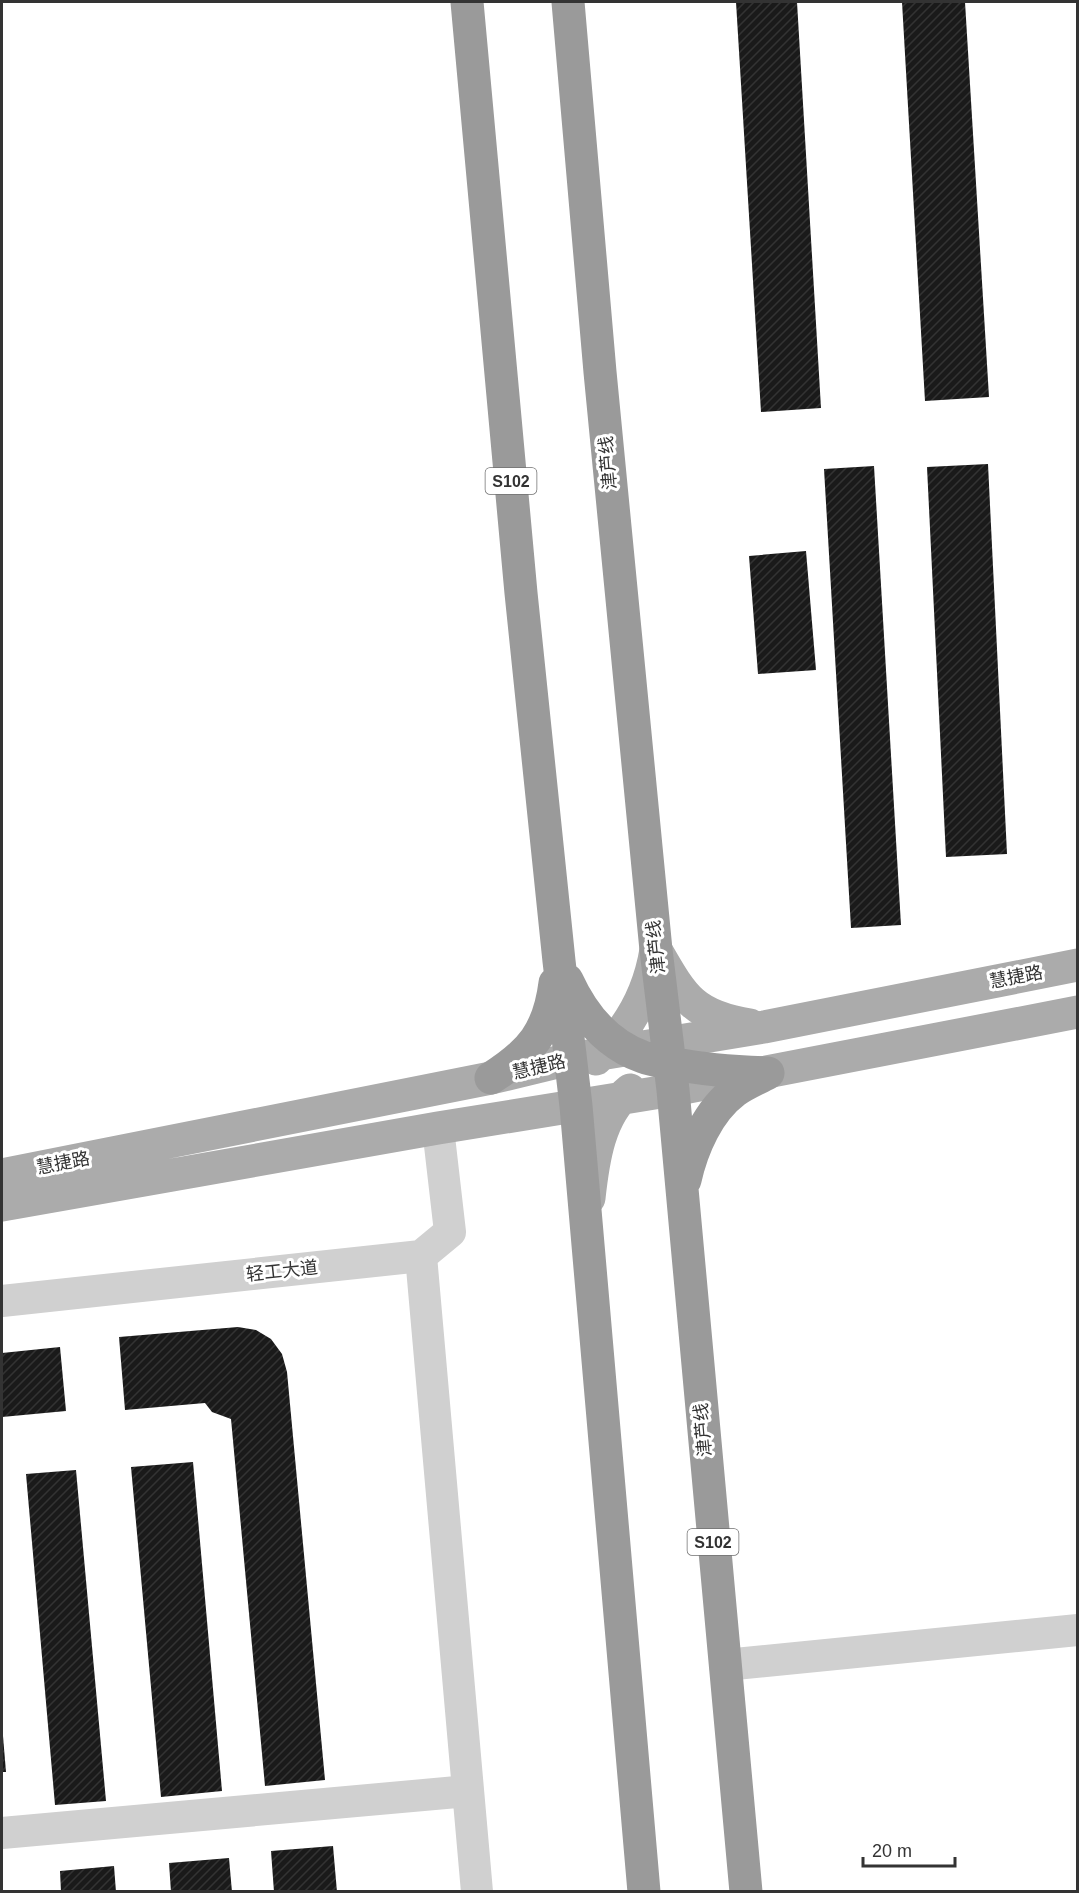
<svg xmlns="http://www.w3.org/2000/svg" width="1079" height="1893" viewBox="0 0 1079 1893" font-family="Helvetica,'Noto Sans SC',sans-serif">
	<defs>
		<pattern id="building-hatch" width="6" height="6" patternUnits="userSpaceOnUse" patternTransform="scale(1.5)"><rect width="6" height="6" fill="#1a1a1a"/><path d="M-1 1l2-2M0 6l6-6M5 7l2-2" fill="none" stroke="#333"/></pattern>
	</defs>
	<rect width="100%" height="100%" fill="#fff"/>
	<path fill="url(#building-hatch)" d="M736 2H797L821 408 761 412Z
		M902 2H965L989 397 925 401Z
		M988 464 1007 854 946 857 927 467Z
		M874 466 901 925 851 928 824 469Z
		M806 551 816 670 758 674 749 556Z
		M238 1327 256 1330 271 1339 282 1354 287 1372 325 1780 265 1786 231 1419 212 1412 205 1403 125 1410 119 1337Z
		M60 1347 66 1411 2 1417V1353Z
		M193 1462 222 1791 161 1797 131 1467Z
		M76 1470 106 1801 55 1805 26 1474Z
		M2 1736H3L6 1772H2Z
		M333 1846 337 1892H274L271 1851Z
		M229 1858 232 1892H171L169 1863Z
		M114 1866 116 1892H61L60 1871Z"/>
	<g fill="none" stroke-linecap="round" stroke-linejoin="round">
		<path stroke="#d0d0d0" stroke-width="32" d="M421 1256 477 1892
			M2 1301 421 1256 450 1232 438 1128
			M725 1665 1078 1630
			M2 1833 468 1791"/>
		<path stroke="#ababab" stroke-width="33" d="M656 950C683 997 693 1016 750 1025
			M596 1059C629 1030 649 993 656 950
			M2 1175 491 1078 570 1059 764 1027 1078 965
			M589 1198C593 1161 599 1115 630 1090
			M2 1205 438 1128 673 1090 1078 1012"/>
		<path stroke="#9a9a9a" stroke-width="33" d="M467 2 521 593 559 961 576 1106 644 1892
			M568 2 600 372 656 950 673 1090 746 1892
			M567 980C583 1015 606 1044 643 1057 653 1061 665 1062 675 1064 706 1070 737 1072 768 1073
			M491 1078C531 1053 549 1031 555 983
			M685 1180C692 1148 708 1111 735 1091 745 1084 757 1079 768 1073"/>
	</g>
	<g text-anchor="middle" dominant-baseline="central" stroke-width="6" stroke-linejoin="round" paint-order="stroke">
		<g fill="#fff" stroke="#707070" stroke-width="1.5">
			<rect x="485.5" y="468" width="51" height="26" rx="4.5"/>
			<rect x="687.5" y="1529" width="51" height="26" rx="4.5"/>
		</g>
		<g font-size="16" font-weight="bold" fill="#333">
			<text x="511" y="481">S102</text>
			<text x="713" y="1542">S102</text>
		</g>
		<g font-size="18" fill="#333" stroke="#fff">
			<text transform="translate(608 463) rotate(-95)">津芦线</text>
			<text transform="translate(656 947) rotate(-96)">津芦线</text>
			<text transform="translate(1016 977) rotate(-11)">慧捷路</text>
			<text transform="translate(539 1067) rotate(-13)">慧捷路</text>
			<text transform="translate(63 1163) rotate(-11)">慧捷路</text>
			<text transform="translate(282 1271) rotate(-6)">轻工大道</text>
			<text transform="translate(703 1430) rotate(-95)">津芦线</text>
		</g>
	</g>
	<rect width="1079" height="1893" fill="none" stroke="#333333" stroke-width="6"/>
	<path d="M863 1857v9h92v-9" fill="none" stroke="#333333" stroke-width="3"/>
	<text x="872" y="1857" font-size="18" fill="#333333" stroke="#ffffff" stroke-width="4.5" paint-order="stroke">20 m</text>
</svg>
